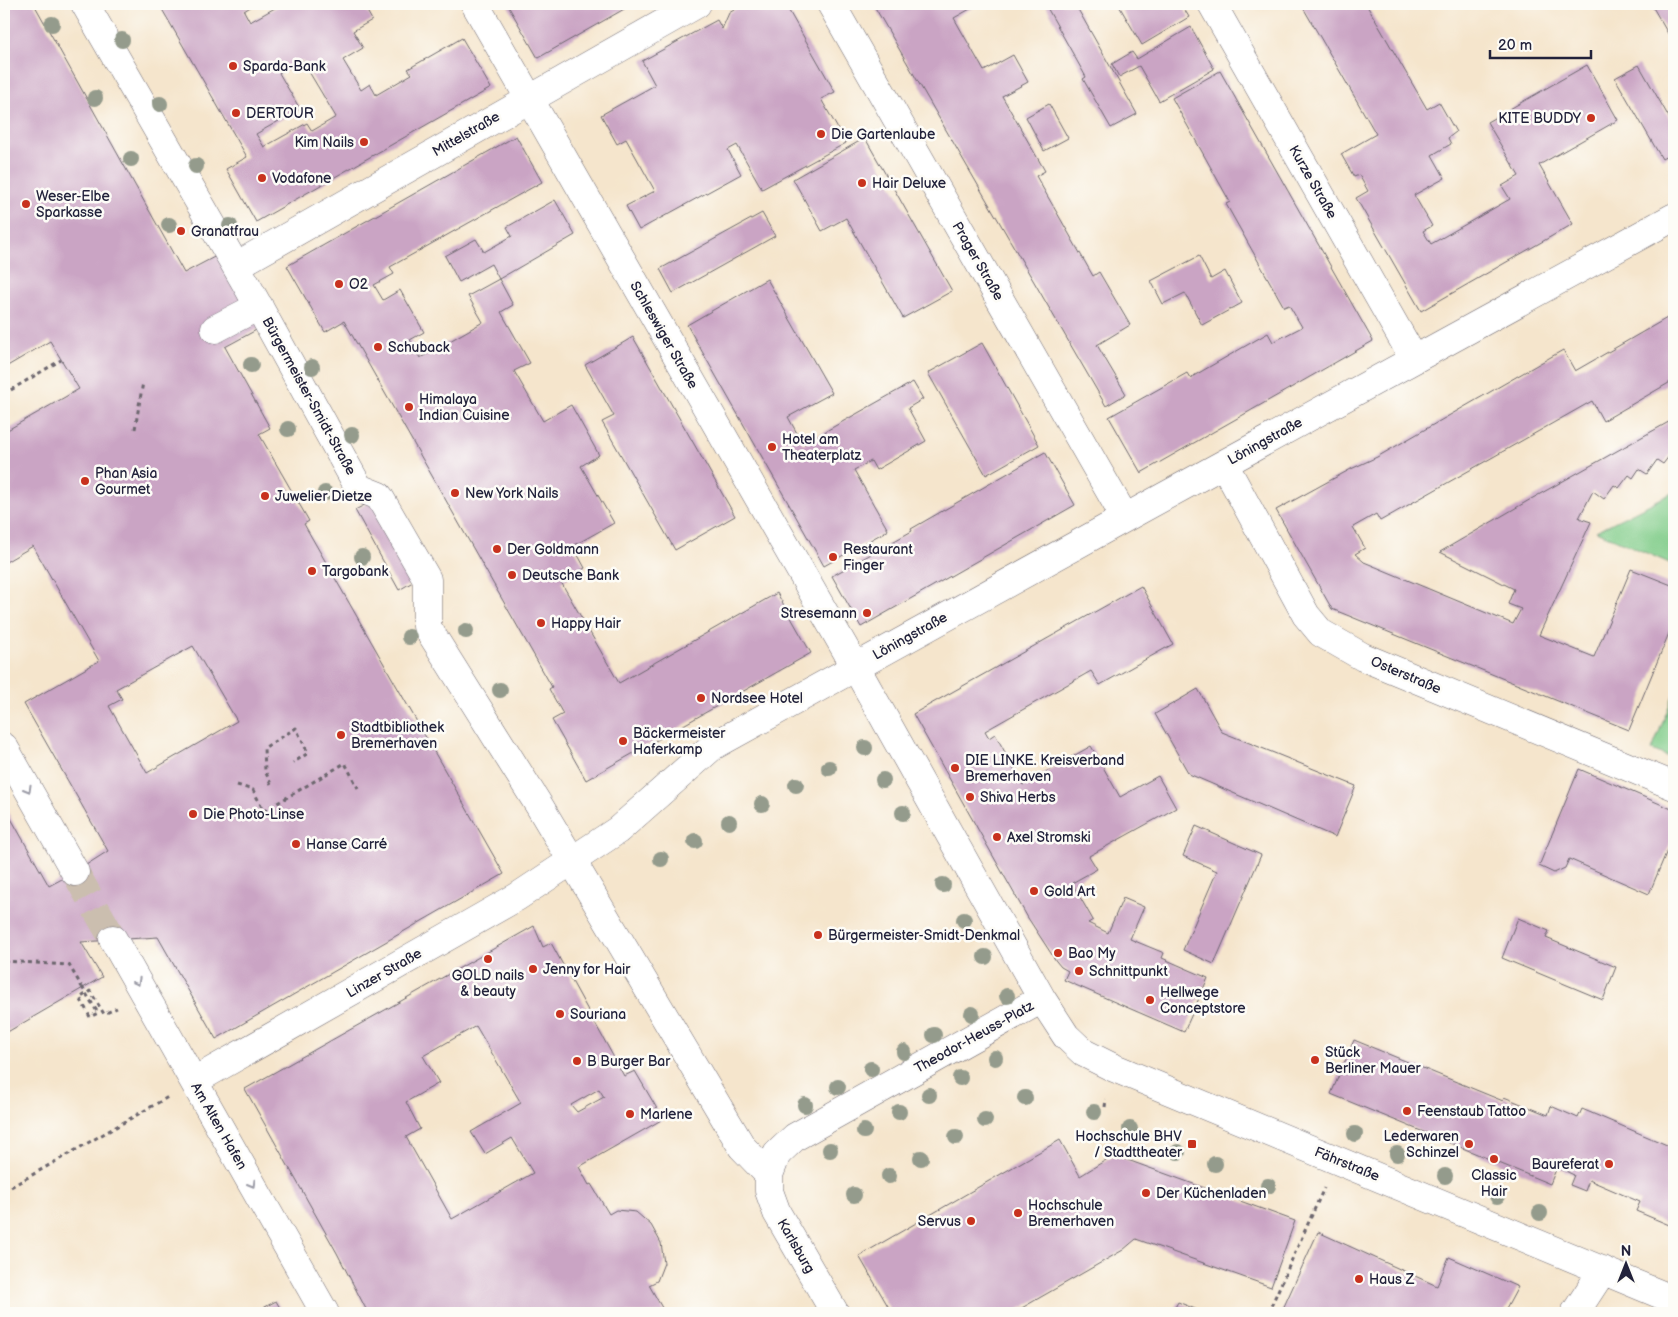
<svg xmlns="http://www.w3.org/2000/svg" width="1678" height="1317" viewBox="0 0 1678 1317" font-family="'Balsamiq Sans',sans-serif">
	<rect width="100%" height="100%" fill="#fdfcf7"/>
	<filter id="ink" filterUnits="userSpaceOnUse"><feTurbulence type="fractalNoise" baseFrequency=".02" numOctaves="2"/><feDisplacementMap in="SourceGraphic" scale="10" xChannelSelector="R" yChannelSelector="G"/><feConvolveMatrix kernelMatrix="1 2 1 2 8 2 1 2 1" color-interpolation-filters="sRGB"/></filter>
	<filter id="wash" filterUnits="userSpaceOnUse"><feTurbulence type="fractalNoise" baseFrequency=".0096" numOctaves="4" result="noise"/><feDisplacementMap in="SourceGraphic" scale="20" xChannelSelector="R" yChannelSelector="G"/><feGaussianBlur stdDeviation="1.12" result="paint"/><feColorMatrix in="noise" values="0 0 0 0 0 0 0 0 0 0 0 0 0 0 0 0 0 1.4 0 .05"/><feComposite in="paint" operator="in"/></filter>
	<g filter="url(#wash)">
		<rect width="100%" height="100%" fill="#f5e5cc"/>
		<path fill="#82cd8b" stroke="#527863" d="M1674 492V565L1596 531Z
			M1674 693V759L1652 750Z"/>
		<g id="blocks">
			<path fill="#caa4c4" fill-rule="evenodd" d="M4 4H34L184 273 220 254 260 328 225 347 270 428 259 434 309 521 304 524 504 874 216 1039 158 937 81 942 102 977 4 1034V806L49 886 75 872 108 851 24 704 99 661 33 546 4 563V432L79 389 50 341 4 368ZM193 646 237 721 147 773 109 706 122 699 116 689Z
				M159 4H251L252 6 244 11 250 22 282 4H363L372 20 353 31 363 48 343 60 361 90 370 84 376 95 412 74 408 69 462 38 491 88 256 222 226 169 247 157ZM302 60 336 117 312 131 307 123 264 147 256 134 300 109 279 73Z
				M507 4H633L538 58Z
				M744 4H785L835 92 821 99 846 143 762 189 737 145 728 150 741 174 639 230 626 206 655 191 626 139 617 144 601 115 655 85 642 61 717 20 722 29 729 13Z
				M873 4H979L954 18 984 71 1013 55 1028 82 1002 96 1045 171 1036 176 1093 276 1099 272 1130 325 1097 345 1126 394 1106 406Z
				M1045 4H1075L1137 114 1111 128 1083 79 1086 77Z
				M1118 4H1181L1189 17 1142 45Z
				M1301 4H1366L1427 109 1439 102 1456 132 1448 138 1451 144 1432 155 1445 178 1414 195 1432 226 1423 231 1431 244 1510 199 1502 186 1519 176 1487 122 1587 65 1618 120 1539 165 1573 224 1421 311 1356 198 1368 191 1359 175 1354 177 1341 154 1376 134Z
				M1651 4H1674V44Z
				M1191 27 1214 69 1159 101 1139 66 1119 77 1112 64 1132 52 1137 59Z
				M1639 65 1674 126V152L1662 159 1615 78Z
				M1220 71 1373 341 1141 473 1109 417 1187 373 1190 378 1268 333 1273 342 1302 327 1289 305 1284 307 1226 204 1230 202 1172 98Z
				M1049 104 1068 138 1044 151 1026 117Z
				M516 136 542 182 390 267 394 274 374 285 383 300 400 290 424 332 410 340 420 358 483 322 468 296 499 279 513 305 501 312 530 363 514 371 543 421 571 405 599 455 581 466 614 523 573 546 585 568 561 582 619 683 777 593 811 653 586 780 552 720 563 714 549 689 552 687 344 321 325 332 287 266Z
				M865 138 952 291 903 318 846 218 822 231 793 179Z
				M555 200 575 235 499 279 491 264 459 282 445 256 476 239 484 252 512 236 507 227Z
				M762 213 775 236 673 293 660 269Z
				M1199 256 1211 279 1225 271 1242 303 1202 325 1185 293 1163 304 1151 281Z
				M767 279 832 393 788 417 803 444 913 382 923 399 908 408 926 441 876 470 871 461 854 470 888 530 824 566 687 325Z
				M1674 314V380L1603 421 1592 401 1380 521 1376 514 1353 527 1365 548 1355 554 1364 562 1513 624 1521 609 1508 604 1514 589 1440 552 1531 499 1674 419V452L1673 451 1663 464 1657 460 1647 474 1639 469 1633 478 1629 475 1619 488 1614 485 1604 499 1593 491 1579 518 1591 522 1539 635 1594 657 1631 569 1674 586V621L1629 730 1332 609 1276 510 1351 469 1377 457 1563 350 1575 371Z
				M633 337 735 516 675 550 602 422 614 416 585 365Z
				M982 343 1039 445 986 475 928 373Z
				M1045 452 1075 505 861 627 832 576 912 531 911 529Z
				M374 500 418 579 399 590 355 510Z
				M1141 586 1173 644 1100 685 1091 671 985 731 989 738 995 734 1023 785 1091 746 1120 797 1158 776 1176 808 1089 856 1097 869 1072 883 1093 920 1088 923 1108 933 1123 898 1144 907 1130 939 1164 953 1162 958 1208 978 1184 1032 1064 980 1068 971 1061 967 1056 961 1028 918 913 714Z
				M1198 689 1222 732 1356 786 1335 837 1189 774 1155 714Z
				M1579 769 1674 810V834L1649 894 1569 859 1565 868 1554 873 1539 866Z
				M1196 826 1261 855 1214 964 1183 950 1217 871 1183 856Z
				M1518 918 1549 931 1546 938 1616 967 1603 1000 1502 958Z
				M534 926 543 947 551 943 624 1076 635 1071 663 1119 579 1167 589 1185 591 1184 609 1214 616 1210 636 1212 651 1225 661 1243 664 1263 657 1281 649 1285 665 1313H368L337 1253 245 1089ZM476 1026 521 1103 471 1132 485 1154 512 1138 533 1173 452 1219 406 1137 420 1129 406 1102 439 1083 423 1056ZM599 1089 604 1097 577 1112 571 1105Z
				M1354 1040 1503 1101 1504 1097 1548 1115 1551 1106 1578 1118 1582 1109 1674 1148V1227L1636 1211 1640 1202 1589 1180 1585 1191 1570 1185 1574 1175 1557 1167 1550 1184 1331 1094Z
				M1060 1140 1080 1176 1114 1155 1295 1221 1271 1287 1136 1239 1123 1250 1013 1313H892L859 1256Z
				M1318 1232 1437 1286 1449 1257 1518 1287 1504 1313H1281Z
				M276 1301 283 1313H254Z
				M1178 1302 1205 1313H1172Z"/>
		</g>
	</g>
	<g filter="url(#ink)">
		<use href="#blocks" fill-opacity="0" stroke="#6c666e" stroke-width="1"/>
		<g fill="none" stroke-linecap="round" stroke-linejoin="round">
			<path stroke="#cbbeaf" stroke-width="28" stroke-dasharray="28 14" stroke-linecap="butt" d="M75 872 113 939"/>
			<g stroke="#6c666e" stroke-width="29">
				<path id="street" d="M85 4 249 289 359 488 379 496 427 579V627L540 807 742 1147 769 1175
					M475 4 855 666 1042 999 1066 1036 1084 1053 1112 1067 1674 1300
					M831 4 1125 518
					M1212 4 1414 359
					M236 266 697 4
					M215 329 259 306
					M1224 464 1306 615 1321 633 1363 657 1674 786
					M4 747 75 872
					M113 939 325 1313
					M194 1081 517 897 618 830 713 746 1125 518 1674 217
					M835 1313 777 1213 769 1191V1175L777 1154 795 1137 1042 999
					M1575 1313 1603 1270"/>
			</g>
			<path stroke="#6c666e" stroke-width="3" stroke-dasharray="4 4" stroke-linecap="butt" d="M4 394 61 360
				M135 429 143 382
				M271 784 265 771 264 748 296 728 308 753 293 763
				M237 785 253 790 264 811 345 763 358 788
				M4 961 69 965 82 987
				M90 1017 80 998 90 991 104 1014 117 1008
				M1105 1107 1106 1099
				M4 1191 168 1097
				M1268 1313 1324 1188"/>
			<use href="#street" stroke="#fff" stroke-width="28"/>
			<path stroke="#6c666e" stroke-width="3" stroke-dasharray="4 4" stroke-linecap="butt" d="M82 987 98 1013 90 1017"/>
		</g>
		<g fill="#949b8c">
			<circle cx="52" cy="24" r="8"/>
			<circle cx="122" cy="40" r="8"/>
			<circle cx="95" cy="98" r="8"/>
			<circle cx="160" cy="104" r="8"/>
			<circle cx="131" cy="159" r="8"/>
			<circle cx="196" cy="166" r="8"/>
			<circle cx="169" cy="225" r="8"/>
			<circle cx="230" cy="226" r="8"/>
			<circle cx="251" cy="365" r="8"/>
			<circle cx="312" cy="367" r="8"/>
			<circle cx="288" cy="429" r="8"/>
			<circle cx="352" cy="435" r="8"/>
			<circle cx="325" cy="493" r="8"/>
			<circle cx="362" cy="557" r="8"/>
			<circle cx="466" cy="631" r="8"/>
			<circle cx="409" cy="637" r="8"/>
			<circle cx="500" cy="690" r="8"/>
			<circle cx="865" cy="748" r="8"/>
			<circle cx="829" cy="768" r="8"/>
			<circle cx="883" cy="780" r="8"/>
			<circle cx="796" cy="785" r="8"/>
			<circle cx="762" cy="804" r="8"/>
			<circle cx="903" cy="813" r="8"/>
			<circle cx="729" cy="822" r="8"/>
			<circle cx="695" cy="841" r="8"/>
			<circle cx="661" cy="859" r="8"/>
			<circle cx="943" cy="885" r="8"/>
			<circle cx="964" cy="920" r="8"/>
			<circle cx="985" cy="957" r="8"/>
			<circle cx="1007" cy="996" r="8"/>
			<circle cx="972" cy="1014" r="8"/>
			<circle cx="934" cy="1035" r="8"/>
			<circle cx="904" cy="1052" r="8"/>
			<circle cx="995" cy="1058" r="8"/>
			<circle cx="871" cy="1069" r="8"/>
			<circle cx="960" cy="1078" r="8"/>
			<circle cx="838" cy="1087" r="8"/>
			<circle cx="929" cy="1095" r="8"/>
			<circle cx="1025" cy="1098" r="8"/>
			<circle cx="805" cy="1105" r="8"/>
			<circle cx="899" cy="1112" r="8"/>
			<circle cx="1094" cy="1112" r="8"/>
			<circle cx="985" cy="1120" r="8"/>
			<circle cx="1130" cy="1129" r="8"/>
			<circle cx="864" cy="1131" r="8"/>
			<circle cx="1355" cy="1134" r="8"/>
			<circle cx="956" cy="1137" r="8"/>
			<circle cx="830" cy="1150" r="8"/>
			<circle cx="1178" cy="1152" r="8"/>
			<circle cx="1397" cy="1154" r="8"/>
			<circle cx="921" cy="1158" r="8"/>
			<circle cx="1215" cy="1164" r="8"/>
			<circle cx="889" cy="1176" r="8"/>
			<circle cx="1445" cy="1176" r="8"/>
			<circle cx="1268" cy="1186" r="8"/>
			<circle cx="854" cy="1195" r="8"/>
			<circle cx="1497" cy="1196" r="8"/>
			<circle cx="1540" cy="1213" r="8"/>
		</g>
		<defs><path id="oneway-chevron" d="M-2-3.5L2.5 0L-2 3.5" fill="none" stroke-width="1.6" stroke-linecap="round" stroke-linejoin="round" transform="scale(1.25)"/></defs>
		<g stroke="#9c9ca7">
			<use href="#oneway-chevron" transform="translate(28 789) rotate(60)"/>
			<use href="#oneway-chevron" transform="translate(137 982) rotate(61)"/>
			<use href="#oneway-chevron" transform="translate(252 1184) rotate(60)"/>
		</g>
	</g>
	<g fill="#c8321e" stroke="#fdfcf7" stroke-width="2">
		<circle cx="233" cy="66" r="5"/>
		<circle cx="236" cy="113" r="5"/>
		<circle cx="1591" cy="118" r="5"/>
		<circle cx="821" cy="134" r="5"/>
		<circle cx="364" cy="142" r="5"/>
		<circle cx="262" cy="178" r="5"/>
		<circle cx="862" cy="183" r="5"/>
		<circle cx="26" cy="204" r="5"/>
		<circle cx="181" cy="231" r="5"/>
		<circle cx="339" cy="284" r="5"/>
		<circle cx="378" cy="347" r="5"/>
		<circle cx="409" cy="407" r="5"/>
		<circle cx="772" cy="447" r="5"/>
		<circle cx="85" cy="481" r="5"/>
		<circle cx="455" cy="493" r="5"/>
		<circle cx="265" cy="496" r="5"/>
		<circle cx="497" cy="549" r="5"/>
		<circle cx="833" cy="557" r="5"/>
		<circle cx="312" cy="571" r="5"/>
		<circle cx="512" cy="575" r="5"/>
		<circle cx="867" cy="613" r="5"/>
		<circle cx="541" cy="623" r="5"/>
		<circle cx="701" cy="698" r="5"/>
		<circle cx="341" cy="735" r="5"/>
		<circle cx="623" cy="741" r="5"/>
		<circle cx="955" cy="768" r="5"/>
		<circle cx="970" cy="797" r="5"/>
		<circle cx="193" cy="814" r="5"/>
		<circle cx="997" cy="837" r="5"/>
		<circle cx="296" cy="844" r="5"/>
		<circle cx="1034" cy="891" r="5"/>
		<circle cx="818" cy="935" r="5"/>
		<circle cx="1058" cy="953" r="5"/>
		<circle cx="488" cy="959" r="5"/>
		<circle cx="533" cy="969" r="5"/>
		<circle cx="1079" cy="971" r="5"/>
		<circle cx="1150" cy="1000" r="5"/>
		<circle cx="560" cy="1014" r="5"/>
		<circle cx="1315" cy="1060" r="5"/>
		<circle cx="577" cy="1061" r="5"/>
		<circle cx="1407" cy="1111" r="5"/>
		<circle cx="630" cy="1114" r="5"/>
		<rect x="1187" y="1139" width="10" height="10" rx="2.5"/>
		<circle cx="1469" cy="1144" r="5"/>
		<circle cx="1494" cy="1159" r="5"/>
		<circle cx="1609" cy="1164" r="5"/>
		<circle cx="1146" cy="1193" r="5"/>
		<circle cx="1018" cy="1213" r="5"/>
		<circle cx="971" cy="1221" r="5"/>
		<circle cx="1359" cy="1279" r="5"/>
	</g>
	<g text-anchor="middle" dominant-baseline="central" stroke-width="5" stroke-linejoin="round" paint-order="stroke">
		<g font-size="14" fill="#22223b" stroke="#fdfcf7" text-anchor="start">
			<text x="243" y="66">Sparda-Bank</text>
			<text x="246" y="113">DERTOUR</text>
			<text x="1581" y="118" text-anchor="end">KITE BUDDY</text>
			<text x="831" y="134">Die Gartenlaube</text>
			<text x="354" y="142" text-anchor="end">Kim Nails</text>
			<text x="272" y="178">Vodafone</text>
			<text x="872" y="183">Hair Deluxe</text>
			<text x="36" y="196">Weser-Elbe<tspan x="36" dy="16">Sparkasse</tspan></text>
			<text x="191" y="231">Granatfrau</text>
			<text x="349" y="284">O2</text>
			<text x="388" y="347">Schuback</text>
			<text x="419" y="399">Himalaya<tspan x="419" dy="16">Indian Cuisine</tspan></text>
			<text x="782" y="439">Hotel am<tspan x="782" dy="16">Theaterplatz</tspan></text>
			<text x="95" y="473">Phan Asia<tspan x="95" dy="16">Gourmet</tspan></text>
			<text x="465" y="493">New York Nails</text>
			<text x="275" y="496">Juwelier Dietze</text>
			<text x="507" y="549">Der Goldmann</text>
			<text x="843" y="549">Restaurant<tspan x="843" dy="16">Finger</tspan></text>
			<text x="322" y="571">Targobank</text>
			<text x="522" y="575">Deutsche Bank</text>
			<text x="857" y="613" text-anchor="end">Stresemann</text>
			<text x="551" y="623">Happy Hair</text>
			<text x="711" y="698">Nordsee Hotel</text>
			<text x="351" y="727">Stadtbibliothek<tspan x="351" dy="16">Bremerhaven</tspan></text>
			<text x="633" y="733">Bäckermeister<tspan x="633" dy="16">Haferkamp</tspan></text>
			<text x="965" y="760">DIE LINKE. Kreisverband<tspan x="965" dy="16">Bremerhaven</tspan></text>
			<text x="980" y="797">Shiva Herbs</text>
			<text x="203" y="814">Die Photo-Linse</text>
			<text x="1007" y="837">Axel Stromski</text>
			<text x="306" y="844">Hanse Carré</text>
			<text x="1044" y="891">Gold Art</text>
			<text x="828" y="935">Bürgermeister-Smidt-Denkmal</text>
			<text x="1068" y="953">Bao My</text>
			<text x="543" y="969">Jenny for Hair</text>
			<text x="1089" y="971">Schnittpunkt</text>
			<text x="488" y="975" text-anchor="middle">GOLD nails<tspan x="488" dy="16">&amp; beauty</tspan></text>
			<text x="1160" y="992">Hellwege<tspan x="1160" dy="16">Conceptstore</tspan></text>
			<text x="570" y="1014">Souriana</text>
			<text x="1325" y="1052">Stück<tspan x="1325" dy="16">Berliner Mauer</tspan></text>
			<text x="587" y="1061">B Burger Bar</text>
			<text x="1417" y="1111">Feenstaub Tattoo</text>
			<text x="640" y="1114">Marlene</text>
			<text x="1182" y="1136" text-anchor="end">Hochschule BHV<tspan x="1182" dy="16">/ Stadttheater</tspan></text>
			<text x="1459" y="1136" text-anchor="end">Lederwaren<tspan x="1459" dy="16">Schinzel</tspan></text>
			<text x="1599" y="1164" text-anchor="end">Baureferat</text>
			<text x="1494" y="1175" text-anchor="middle">Classic<tspan x="1494" dy="16">Hair</tspan></text>
			<text x="1156" y="1193">Der Küchenladen</text>
			<text x="1028" y="1205">Hochschule<tspan x="1028" dy="16">Bremerhaven</tspan></text>
			<text x="961" y="1221" text-anchor="end">Servus</text>
			<text x="1369" y="1279">Haus Z</text>
		</g>
		<g font-size="14" fill="#22223b" stroke="#fdfcf7">
			<text transform="translate(466 134) rotate(-30)">Mittelstraße</text>
			<text transform="translate(1313 182) rotate(60)">Kurze Straße</text>
			<text transform="translate(978 261) rotate(60)">Prager Straße</text>
			<text transform="translate(664 335) rotate(60)">Schleswiger Straße</text>
			<text transform="translate(309 396) rotate(61)">Bürgermeister-Smidt-Straße</text>
			<text transform="translate(1265 441) rotate(-29)">Löningstraße</text>
			<text transform="translate(910 636) rotate(-29)">Löningstraße</text>
			<text transform="translate(1406 675) rotate(23)">Osterstraße</text>
			<text transform="translate(384 973) rotate(-30)">Linzer Straße</text>
			<text transform="translate(974 1037) rotate(-29)">Theodor-Heuss-Platz</text>
			<text transform="translate(219 1126) rotate(60)">Am Alten Hafen</text>
			<text transform="translate(1347 1164) rotate(22)">Fährstraße</text>
			<text transform="translate(796 1246) rotate(60)">Karlsburg</text>
		</g>
	</g>
	<rect width="1678" height="1317" fill="none" stroke="#fdfcf7" stroke-width="20"/>
	<g transform="translate(1626 1264)" stroke="#fdfcf7" stroke-width="4" paint-order="stroke">
	<path d="M0-4L9 19L0 12L-9 19Z" fill="#22223b"/>
	<text y="-8" font-size="14" font-weight="bold" text-anchor="middle" fill="#22223b">N</text>
	</g>
	<path d="M1490 50v8h101v-8" fill="none" stroke="#22223b" stroke-width="2.5"/>
	<text x="1498" y="50" font-size="15" fill="#22223b" stroke="#fdfcf7" stroke-width="4" paint-order="stroke">20 m</text>
</svg>
